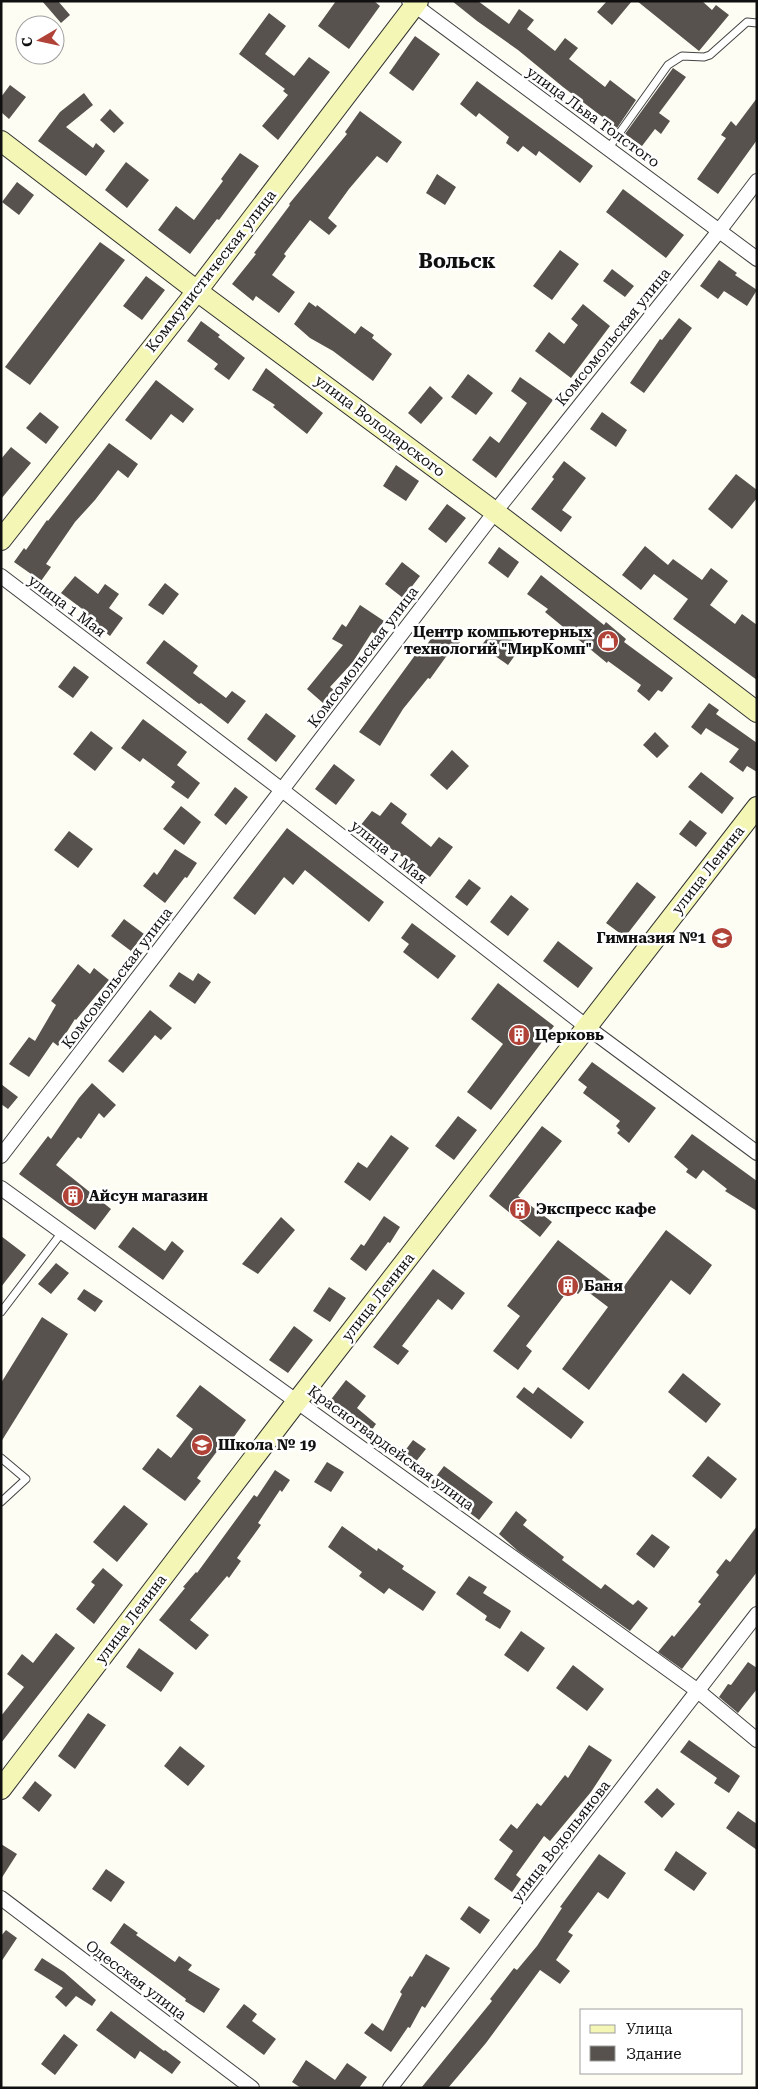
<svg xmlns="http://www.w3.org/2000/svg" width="758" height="2089" viewBox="0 0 758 2089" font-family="'Roboto Serif',serif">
	<rect width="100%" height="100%" fill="#fefdf4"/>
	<path fill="#57524d" d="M42 1H58L70 15 61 23Z
		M336 1H374L380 6 349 49 318 26Z
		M452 1H478L509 24 519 9 534 20 527 29 555 51 565 38 578 48 569 59 605 87 610 80 636 100 617 128 563 87 518 50 477 21Z
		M607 1H632L612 25 597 12Z
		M637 1H702L712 10 716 5 729 15 699 51Z
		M269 13 286 26 265 54 294 76 309 57 330 72 278 140 262 126 288 95 283 91 285 89 239 54Z
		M415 36 440 54 413 91 389 73Z
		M673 68 686 77 659 113 670 121 661 134 655 129 642 146 625 134Z
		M477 81 593 166 580 183 539 151 536 156 523 146 518 152 506 143 509 137 479 113 476 117 460 104Z
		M10 85 26 97 9 119 1 112V97Z
		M84 93 93 105 66 127 93 148 96 143 105 151 86 176 38 141 60 112Z
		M757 98V140L718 194 697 179 726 138 721 135 731 121 736 126Z
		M110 109 124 123 114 133 100 120Z
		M360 111 402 142 387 163 377 156 349 189 328 218 337 226 329 235 310 220 284 254 286 256 272 275 295 292 279 313 256 296 253 301 232 284 256 254 254 253 290 205 289 204 347 134 345 132Z
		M240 153 259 166 219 220 217 219 190 254 158 230 176 206 194 220 223 181 221 179Z
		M126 162 149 180 127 208 105 190Z
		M437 174 456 187 445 205 426 193Z
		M17 182 34 195 19 215 2 202Z
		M623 189 684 235 666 258 606 212Z
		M100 242 125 260 30 385 5 367Z
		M560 250 579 264 552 300 533 286Z
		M719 260 737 273 735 275 757 290 747 306 724 291 718 299 700 286Z
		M612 269 634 286 625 297 603 281Z
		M146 276 165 290 142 320 123 306Z
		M309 302 316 307 317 305 355 334 361 326 374 335 372 338 392 354 373 381 333 351 310 338 294 324Z
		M583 304 610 326 571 378 535 351 549 332 564 344 578 325 571 319Z
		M679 318 692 328 644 393 630 383 660 339 662 340Z
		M201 321 220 335 218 337 245 358 229 380 214 369 218 364 187 341Z
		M266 368 323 413 307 434 273 407 275 405 252 390Z
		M468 374 493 393 476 415 451 397Z
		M520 377 553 400 496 478 472 460 490 436 499 443 527 403 511 391Z
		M156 380 194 409 183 423 171 414 151 440 125 420Z
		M430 386 443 398 421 424 408 413Z
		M40 412 59 427 46 444 26 428Z
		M602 412 627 430 616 447 590 429Z
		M109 443 138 464 128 478 118 470 95 500 75 522 46 564 51 567 41 581 14 562 24 548 26 550 47 520 48 521Z
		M11 447 31 463 1 499V459Z
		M564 461 586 478 562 510 572 517 561 532 531 509 554 479 552 477Z
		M396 465 419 481 406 501 383 486Z
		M736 474 757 490V498L732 529 708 509Z
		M447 504 466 518 446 543 428 529Z
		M645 546 668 565 673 559 702 580 711 568 728 581 710 605 735 624 742 614 757 625V680L673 619 688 599 654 574 641 590 622 575Z
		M499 547 519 562 508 578 488 563Z
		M402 562 420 576 403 598 385 584Z
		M541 575 604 625 606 622 626 639 624 642 673 678 662 692 658 690 649 701 637 691 641 685 608 661 607 663 545 612 548 609 527 594Z
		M75 576 98 594 105 584 119 594 109 608 123 618 110 636 82 614 85 611 61 593Z
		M165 583 179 594 163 615 148 605Z
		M360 605 384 621 375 634 372 632 353 662 330 687 334 690 323 703 307 689 343 645 332 639 342 624 346 627Z
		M439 627 460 642 450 655 448 654 430 679 428 678 403 709 380 746 359 732 421 647 424 649Z
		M495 628 521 647 508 665 481 646Z
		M164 640 198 666 193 673 226 698 232 691 246 701 228 724 201 703 199 704 146 663Z
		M74 666 89 677 73 698 58 687Z
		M709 703 719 710 716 714 757 743V772L747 766 743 772 729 762 739 749 706 728 701 735 691 727Z
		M266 713 296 736 276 762 247 739Z
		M143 719 187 752 177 765 200 783 188 799 171 787 175 782 143 758 140 762 121 748Z
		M91 731 113 748 95 771 73 754Z
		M655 732 669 746 657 758 643 745Z
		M452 750 469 766 447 790 430 775Z
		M334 764 355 780 336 805 315 789Z
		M701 772 734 798 722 814 688 787Z
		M235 787 248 797 226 825 214 815Z
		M391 802 407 814 401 823 431 847 439 837 453 847 430 877 360 826 372 811 380 816Z
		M181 806 201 822 184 845 163 829Z
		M690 820 707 833 696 847 679 834Z
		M287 828 384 902 369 922 305 870 293 885 284 877 255 915 233 898Z
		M69 831 93 849 78 868 54 850Z
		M175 849 197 863 187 878 185 877 165 903 143 886 154 872 157 875Z
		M469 879 481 888 467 906 455 897Z
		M637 882 656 897 625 937 606 923Z
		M511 895 529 909 508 936 490 922Z
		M124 919 144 934 131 951 111 936Z
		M412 923 456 956 438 979 403 952 409 944 401 938Z
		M558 941 593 968 578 988 543 961Z
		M78 964 90 974 94 968 109 980 76 1020 75 1019 58 1046 53 1042 29 1077 9 1064 29 1037 35 1041 56 1005 51 1001Z
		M179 972 193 981 198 973 211 982 195 1004 169 986Z
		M498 983 554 1026 491 1110 467 1092 503 1044 471 1019Z
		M150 1010 172 1028 161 1040 155 1035 123 1073 108 1061Z
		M592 1062 656 1108 629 1143 617 1133 620 1130 616 1126 620 1121 583 1093 587 1087 578 1080Z
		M92 1083 116 1105 104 1118 99 1113 81 1139 78 1137 56 1165 111 1209 95 1230 19 1174 48 1136 51 1139 79 1098Z
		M1 1084 18 1097 8 1109 1 1104Z
		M458 1116 477 1130 454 1160 435 1146Z
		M542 1126 562 1141 518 1196 552 1222 540 1237 489 1196Z
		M692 1134 757 1181V1211L725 1191 727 1189 703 1170 696 1179 686 1172 688 1169 674 1157Z
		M391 1135 409 1148 370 1201 344 1182 358 1162 367 1168Z
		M384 1216 400 1227 390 1243 388 1242 366 1271 350 1259 361 1244 364 1246Z
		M281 1217 295 1230 258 1274 242 1264Z
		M133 1227 165 1251 172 1241 184 1251 163 1280 118 1247Z
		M666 1230 712 1265 690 1295 671 1280 589 1390 562 1369 608 1307 583 1288 578 1294 570 1288 526 1346 532 1351 518 1370 493 1351 520 1316 507 1306 558 1240 622 1289Z
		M1 1236 26 1255 1 1287Z
		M56 1263 69 1273 51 1294 38 1284Z
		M433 1269 465 1293 452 1310 438 1299 402 1346 409 1351 398 1365 373 1347Z
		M329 1287 346 1298 330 1322 313 1311Z
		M84 1289 103 1301 95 1312 77 1299Z
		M42 1317 68 1334 1 1442V1383Z
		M294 1326 313 1340 288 1373 269 1360Z
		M683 1373 721 1404 706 1423 668 1392Z
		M346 1380 366 1396 357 1408 376 1424 367 1437 326 1406Z
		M200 1385 246 1420 231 1441 227 1438 197 1478 201 1481 185 1501 142 1469 158 1448 171 1458 193 1429 176 1416Z
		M524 1387 533 1394 538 1387 584 1422 571 1439 516 1397Z
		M413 1440 426 1449 410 1469 398 1460Z
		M708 1456 737 1479 721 1499 692 1476Z
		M327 1462 344 1472 331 1492 314 1482Z
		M444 1466 493 1502 479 1520 431 1483Z
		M275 1470 290 1480 282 1492 280 1490 258 1523 261 1525 237 1558 241 1561 229 1578 227 1576 190 1620 209 1635 196 1650 159 1620 185 1588 183 1587 196 1572 197 1573 254 1495 257 1497Z
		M124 1505 148 1524 117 1562 93 1542Z
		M516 1511 527 1520 523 1525 564 1557 562 1560 601 1589 605 1584 633 1605 638 1600 648 1608 630 1631 518 1551 499 1534Z
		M342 1526 377 1551 378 1548 404 1566 402 1569 436 1592 423 1611 389 1588 384 1594 359 1576 362 1572 328 1547Z
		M757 1526V1572L682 1669 658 1652 672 1635 674 1637 701 1604 698 1602 719 1575 716 1572 726 1559 730 1562Z
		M652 1534 670 1547 654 1568 636 1554Z
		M103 1568 123 1585 94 1624 76 1609 95 1585 91 1582Z
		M469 1576 487 1587 483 1593 511 1611 500 1629 485 1620 487 1616 456 1594Z
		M521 1631 545 1648 528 1672 504 1655Z
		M56 1633 75 1648 1 1743V1716L24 1687 7 1674 22 1654 33 1663Z
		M139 1648 174 1673 161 1692 126 1667Z
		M748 1662 757 1668V1689L738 1713 719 1697 728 1684 731 1685Z
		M573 1665 604 1689 587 1711 556 1688Z
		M88 1713 106 1725 75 1769 58 1756Z
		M689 1740 740 1776 729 1793 714 1783 717 1778 680 1752Z
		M589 1745 612 1760 591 1792 550 1841 544 1836 516 1875 521 1879 512 1892 494 1879 513 1851 499 1840 511 1824 517 1829 537 1803 541 1806 565 1775 568 1778Z
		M180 1746 205 1766 188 1786 164 1766Z
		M35 1781 52 1795 39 1812 22 1798Z
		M657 1788 675 1804 662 1818 644 1802Z
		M738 1811 757 1824V1850L726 1828Z
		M1 1844 17 1854 1 1879Z
		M676 1851 707 1873 694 1891 664 1870Z
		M599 1854 626 1873 608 1899 598 1892 568 1932 573 1935 556 1960 570 1971 560 1984 540 1970 486 2043 448 2088H421L492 2001 490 1999 514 1968 517 1970 537 1946 562 1908 560 1907Z
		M106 1869 125 1882 111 1902 92 1889Z
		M469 1906 490 1920 480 1934 460 1919Z
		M124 1923 138 1933 136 1935 175 1962 179 1956 192 1965 188 1970 220 1989 204 2013 185 2001 186 1999 110 1943Z
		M6 1930 17 1938 1 1962V1936Z
		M426 1954 450 1968 425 2008 422 2006 410 2028 408 2027 391 2052 364 2033 372 2023 383 2031 402 1994 400 1992 410 1976 412 1977Z
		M42 1958 64 1972 96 2000 92 2006 76 1996 66 2007 55 1997 63 1988 34 1970Z
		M244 2004 257 2014 252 2021 276 2039 264 2055 226 2027Z
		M111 2011 164 2051 165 2050 181 2062 172 2074 140 2051 135 2059 96 2030Z
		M64 2034 78 2045 55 2075 41 2064Z
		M306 2060 335 2080 347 2063 367 2077 359 2088H301L292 2082Z"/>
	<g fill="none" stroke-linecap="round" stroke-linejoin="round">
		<g stroke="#434343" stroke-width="9">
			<path id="lane" d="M608 149 668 65 682 56 704 57 710 55 747 22 757 23
				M1 1312 63 1231
				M1 1458 26 1479 1 1502"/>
		</g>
		<g stroke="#434343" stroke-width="16">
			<path id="street" d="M409 1 757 259
				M1 576 282 790 587 1027 757 1153
				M1 1156 495 512 719 231 757 181
				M1 1188 698 1691 757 1740
				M1 1898 252 2088
				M390 2088 757 1614"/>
		</g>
		<g stroke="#323232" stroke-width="22">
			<path id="secondary" d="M1 141 197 291 495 512 757 712
				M1 540 197 291 418 1
				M1 1789 298 1400 757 807"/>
		</g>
		<use href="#lane" stroke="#fff" stroke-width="7"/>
		<use href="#street" stroke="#fff" stroke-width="14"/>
		<use href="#secondary" stroke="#f4f6b6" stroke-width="20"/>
	</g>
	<defs>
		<g id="shop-disc" transform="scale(1.125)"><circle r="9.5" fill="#b04237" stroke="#fff"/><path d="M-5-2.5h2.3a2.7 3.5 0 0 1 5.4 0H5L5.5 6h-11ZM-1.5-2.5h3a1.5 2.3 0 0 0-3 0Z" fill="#fff"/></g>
		<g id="school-disc" transform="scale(1.125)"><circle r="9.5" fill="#b04237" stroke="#fff"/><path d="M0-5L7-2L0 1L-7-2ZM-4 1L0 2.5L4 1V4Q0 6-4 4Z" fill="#fff"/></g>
		<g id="building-disc" transform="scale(1.125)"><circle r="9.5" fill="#b04237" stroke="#fff"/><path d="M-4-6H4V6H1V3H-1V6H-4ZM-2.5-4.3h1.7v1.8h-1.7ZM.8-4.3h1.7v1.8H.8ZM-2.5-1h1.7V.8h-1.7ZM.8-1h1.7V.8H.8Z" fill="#fff"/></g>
	</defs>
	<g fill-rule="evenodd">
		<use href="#shop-disc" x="608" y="641"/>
		<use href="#school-disc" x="722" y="938"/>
		<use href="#building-disc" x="519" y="1035"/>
		<use href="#building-disc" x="73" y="1196"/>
		<use href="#building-disc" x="520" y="1209"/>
		<use href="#building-disc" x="568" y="1286"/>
		<use href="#school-disc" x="202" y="1445"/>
	</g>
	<g text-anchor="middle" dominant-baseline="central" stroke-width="5" stroke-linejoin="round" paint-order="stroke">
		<g font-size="15" fill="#101010" stroke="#fff">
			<text transform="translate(593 117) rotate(36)">улица Льва Толстого</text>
			<text transform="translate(211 271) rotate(-52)">Коммунистическая улица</text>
			<text transform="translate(613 337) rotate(-51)">Комсомольская улица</text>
			<text transform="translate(380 426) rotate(37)">улица Володарского</text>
			<text transform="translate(67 606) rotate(37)">улица 1 Мая</text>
			<text transform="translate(363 657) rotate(-53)">Комсомольская улица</text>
			<text transform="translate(389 852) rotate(38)">улица 1 Мая</text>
			<text transform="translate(708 870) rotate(-52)">улица Ленина</text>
			<text transform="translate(117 978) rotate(-53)">Комсомольская улица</text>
			<text transform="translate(378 1297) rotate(-52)">улица Ленина</text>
			<text transform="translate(391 1448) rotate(36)">Красногвардейская улица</text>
			<text transform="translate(131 1619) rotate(-53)">улица Ленина</text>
			<text transform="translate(561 1841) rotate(-52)">улица Водопьянова</text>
			<text transform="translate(136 1980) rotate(37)">Одесская улица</text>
		</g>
		<g font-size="15" font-weight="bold" fill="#101010" stroke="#fff" text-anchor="start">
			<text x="592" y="632" text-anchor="end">Центр компьютерных<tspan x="592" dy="17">технологий "МирКомп"</tspan></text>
			<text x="706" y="938" text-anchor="end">Гимназия №1</text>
			<text x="535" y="1035">Церковь</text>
			<text x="89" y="1196">Айсун магазин</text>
			<text x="536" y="1209">Экспресс кафе</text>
			<text x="584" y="1286">Баня</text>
			<text x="218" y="1445">Школа № 19</text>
		</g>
		<g font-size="20" font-weight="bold" fill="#101010" stroke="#fff">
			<text x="457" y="261">Вольск</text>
		</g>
	</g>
	<rect width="758" height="2089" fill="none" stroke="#101010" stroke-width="5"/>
	<rect x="580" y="2009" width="162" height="65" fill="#ffffff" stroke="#9f9f9f"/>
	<rect x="590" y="2025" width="25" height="8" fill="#f4f6b6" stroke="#9f9f9f"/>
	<text x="626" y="2034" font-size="15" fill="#101010">Улица</text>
	<rect x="590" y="2046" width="25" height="15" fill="#57524d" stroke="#9f9f9f"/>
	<text x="626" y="2059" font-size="15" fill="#101010">Здание</text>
	<g transform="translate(40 40) rotate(261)"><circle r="24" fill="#ffffff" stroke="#9f9f9f"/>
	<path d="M0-4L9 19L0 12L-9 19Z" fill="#b04237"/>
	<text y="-8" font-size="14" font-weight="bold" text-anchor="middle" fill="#101010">С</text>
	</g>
</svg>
